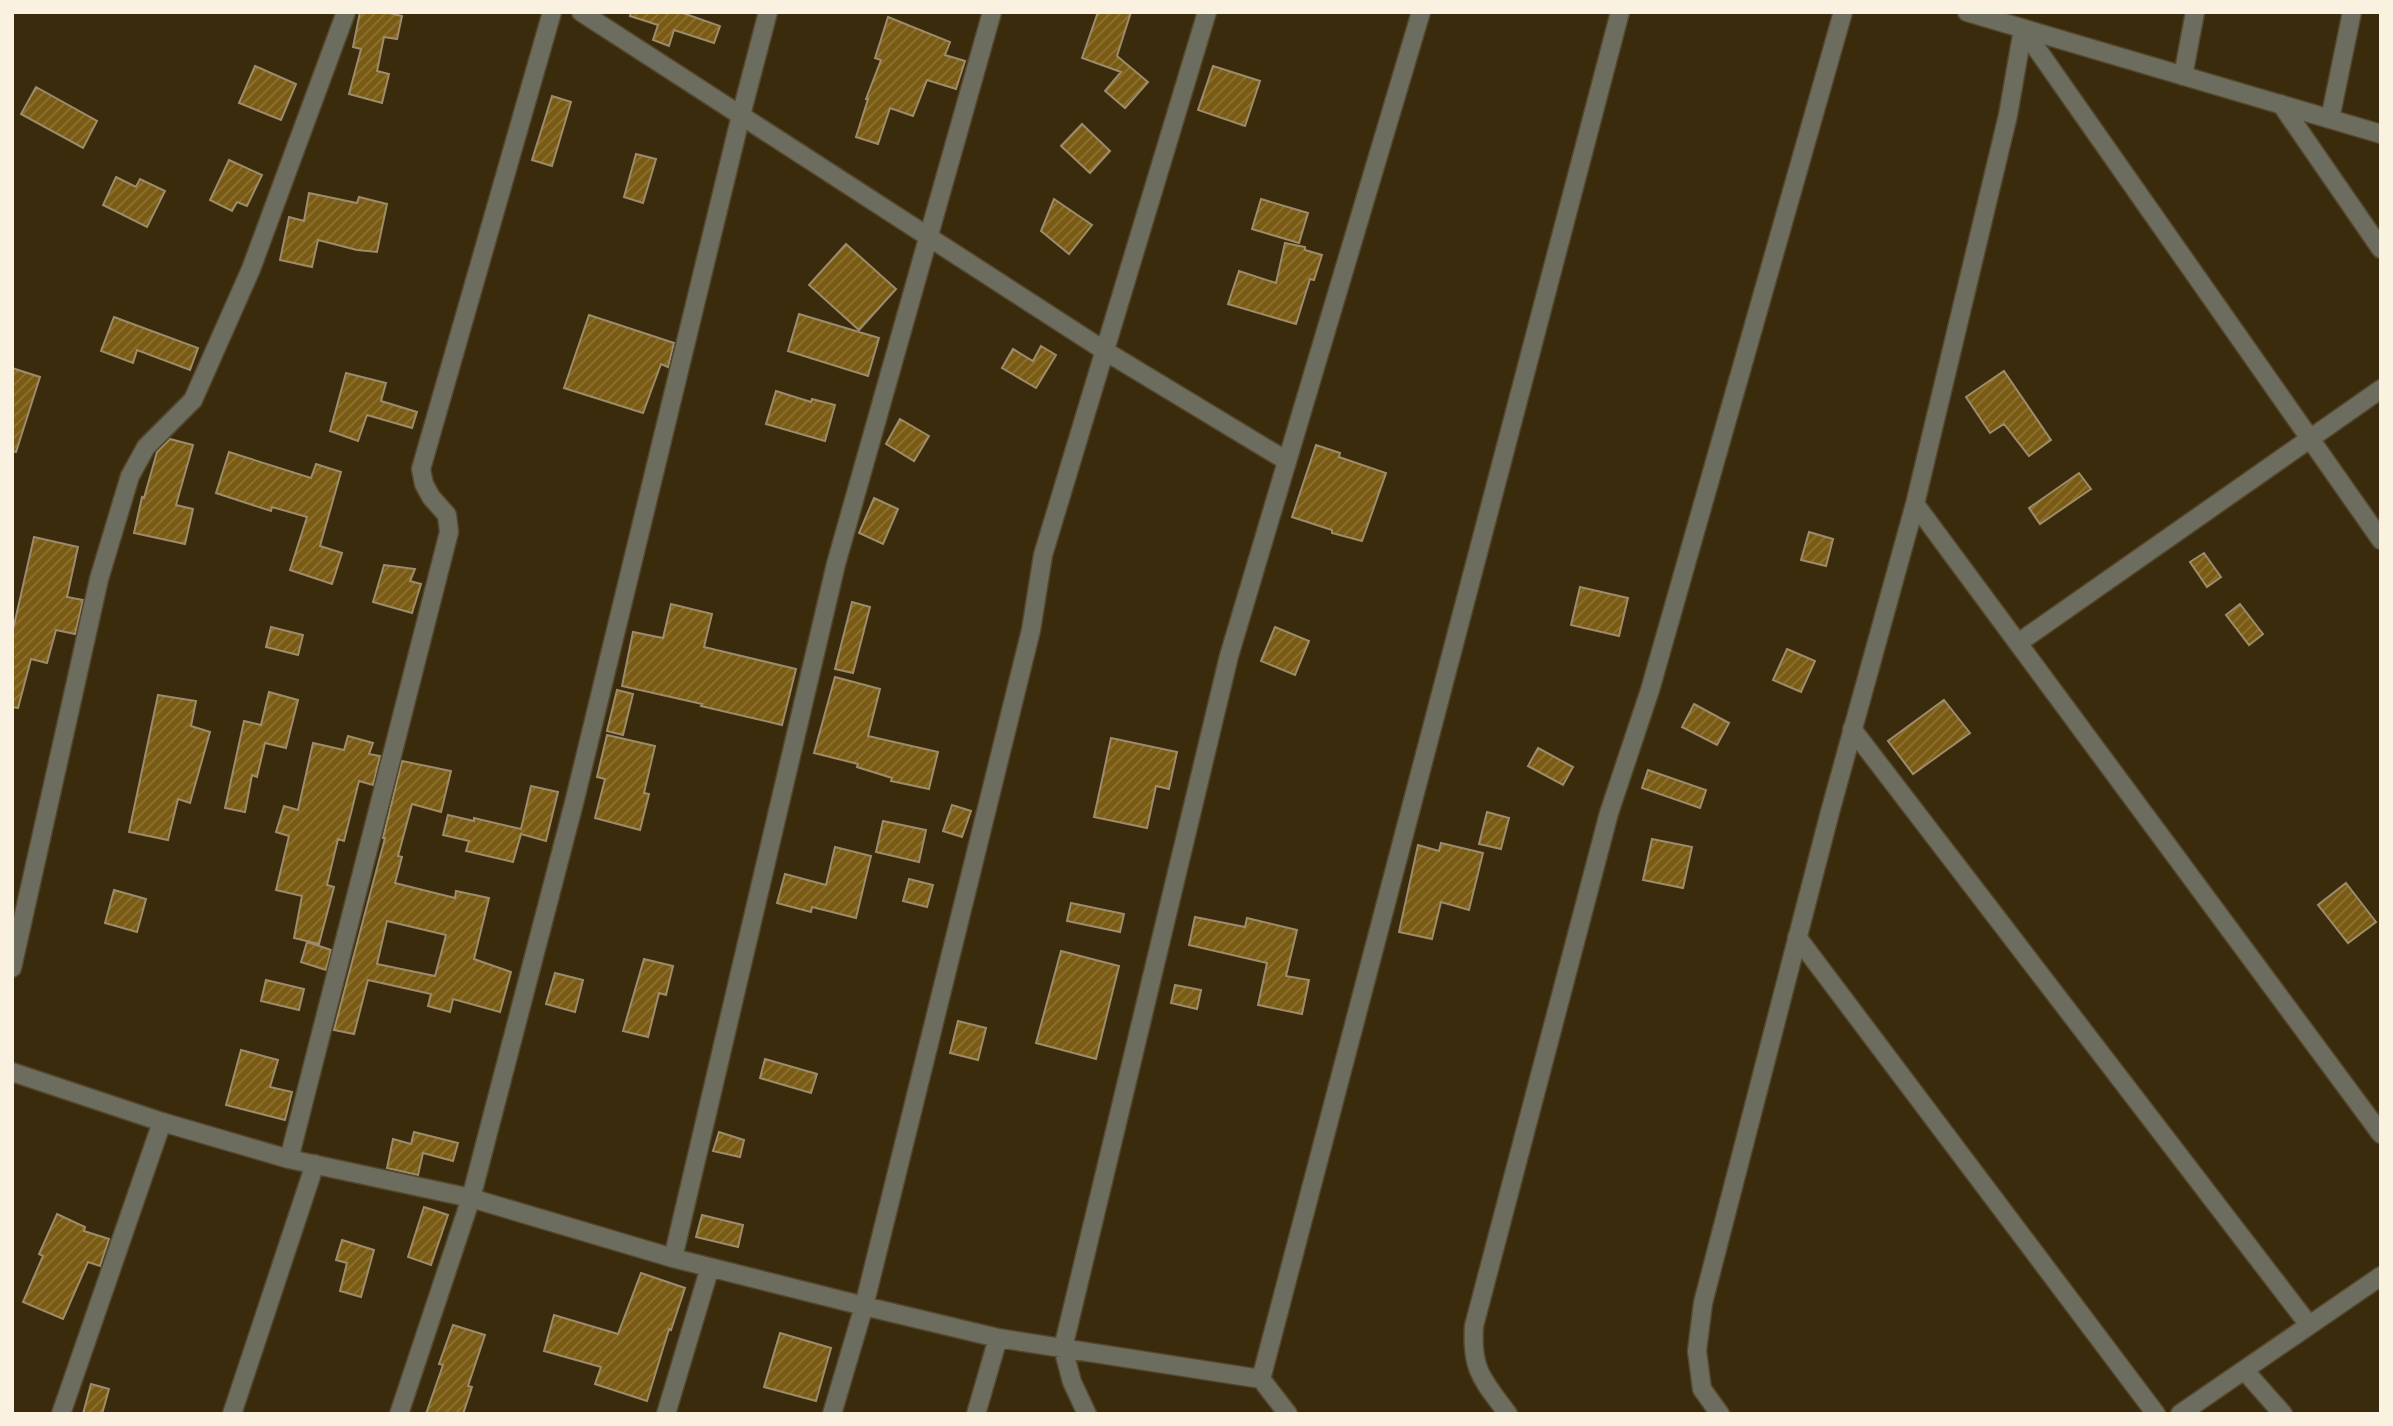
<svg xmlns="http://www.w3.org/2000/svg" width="2393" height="1426" viewBox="0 0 2393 1426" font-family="'Space Grotesk',sans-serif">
	<defs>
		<pattern id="building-hatch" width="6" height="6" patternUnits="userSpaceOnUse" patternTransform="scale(1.75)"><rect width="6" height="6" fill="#7a5b14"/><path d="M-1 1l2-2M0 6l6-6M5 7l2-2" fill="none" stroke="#8e7336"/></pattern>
	</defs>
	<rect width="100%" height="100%" fill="#3a2b0d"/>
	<path fill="url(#building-hatch)" stroke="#9d8c6c" stroke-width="2" fill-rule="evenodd" d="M360 12H385L402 16 397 39 384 37 377 71 389 74 382 103 349 94 361 49 353 47Z
		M631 12H680L720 26 714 43 674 30 669 46 653 40 658 25 630 16Z
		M1098 12H1131L1117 56 1148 82 1125 108 1105 91 1121 72 1082 58Z
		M888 17 950 42 945 55 965 61 956 89 927 80 913 116 890 108 878 144 856 137 868 99H866L881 60 875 58Z
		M255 66 296 84 281 120 239 103Z
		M1213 66 1260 81 1245 126 1198 110Z
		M36 87 97 121 83 148 21 114Z
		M552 96 571 102 552 166 532 160Z
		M1082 124 1110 151 1090 173 1061 146Z
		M636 154 656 159 643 203 624 197Z
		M229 160 262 175 247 206 237 202 232 211 210 200Z
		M116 177 136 187 140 179 165 191 147 227 103 205Z
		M309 193 357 203 359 197 387 204 377 252 357 250 318 240 312 267 280 260 289 217 304 221Z
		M1054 199 1092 225 1069 254 1041 231Z
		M1261 199 1308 213 1299 243 1252 229Z
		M1285 243 1305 247V250L1322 255 1314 280 1310 279 1296 324 1228 304 1239 271 1276 283Z
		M846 244 896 289 859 330 809 285Z
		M799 314 879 338 868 376 788 351Z
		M589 315 674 343 668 367 661 364 643 413 564 388Z
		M114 317 198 348 190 370 137 350 133 363 101 351Z
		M1041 346 1056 355 1036 388 1002 368 1013 349 1033 361Z
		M12 368 40 377 16 452 12 451Z
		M2004 371 2051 440 2029 456 2004 424 1990 433 1966 397Z
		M346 373 386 383 381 401 417 412 412 428 367 415 358 441 330 431Z
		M776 391 811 402 812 399 835 405 825 441 766 424Z
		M900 419 929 436 914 461 886 444Z
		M170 439 193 445 176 505 193 509 185 544 134 533 142 497 144 498 157 452Z
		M1316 445 1340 453 1339 457 1386 473 1362 541 1332 533V530L1292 517Z
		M229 452 311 478 316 464 341 472 320 546 342 553 332 584 290 570 307 517 272 507 271 511 216 493Z
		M2079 473 2091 489 2040 524 2029 508Z
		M874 498 898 509 883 544 859 533Z
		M1809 532 1833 539 1826 566 1801 560Z
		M34 537 78 547 67 597 83 600 75 634 56 630 47 663 31 659 18 708 12 707V634Z
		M2204 553 2221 577 2207 587 2190 562Z
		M384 565 415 569 410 581 421 584 412 613 373 602Z
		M1580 587 1628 598 1619 636 1571 625Z
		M852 602 870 607 853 673 835 669Z
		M671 604 712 614 704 647 796 669 782 725 701 706 702 704 622 686 633 632 663 638Z
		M2240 604 2263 634 2249 645 2226 615Z
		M271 627 303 635 298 655 266 647Z
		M1275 627 1309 641 1295 675 1261 661Z
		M1787 649 1815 661 1801 692 1773 680Z
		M835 677 880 689 868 736 938 752 929 789 891 781 892 778 857 767 858 764 814 753Z
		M617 690 633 694 623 735 607 731Z
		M269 692 298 700 286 748 265 743 257 777 252 775 245 812 225 808 244 721 261 725Z
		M158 695 196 701 191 726 210 732 190 803 178 799 168 840 129 832Z
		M1944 700 1970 733 1913 774 1888 741Z
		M1694 704 1729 723 1717 745 1682 727Z
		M607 735 655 746 644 793 649 794 640 830 595 818 605 779 597 777Z
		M348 736 373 743 369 754 380 756 373 785 359 781 344 841 338 839 327 885 334 887 319 944 294 938 302 896 276 890 289 836 276 832 284 806 298 810 313 743 344 750Z
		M1111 738 1177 752 1169 789 1156 786 1147 828 1094 817Z
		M1538 748 1573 767 1563 785 1528 766Z
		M402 761 451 771 441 812 412 804 398 856 402 857 395 883 455 898 456 891 489 898 474 959 511 972 500 1012 453 999 450 1012 428 1006 431 994 368 980 354 1034 334 1030 385 838H383ZM387 921 446 935 435 976 377 964Z
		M1648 770 1706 790 1700 808 1642 788Z
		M531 786 558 792 546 841 521 834 513 862 466 851 469 841 443 835 448 815 474 821V818L521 829Z
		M952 805 971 811 962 837 943 831Z
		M1487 812 1509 818 1501 849 1479 844Z
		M883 821 926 830 919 862 876 852Z
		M1652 839 1692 847 1683 888 1643 880Z
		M1441 843 1483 853 1469 910 1441 902 1432 939 1399 932 1418 845 1439 851Z
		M835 847 871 856 856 918 812 907 811 912 777 903 785 874 826 885Z
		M909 879 933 885 927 907 903 901Z
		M2346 883 2376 922 2348 943 2318 905Z
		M114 890 146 899 137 932 105 923Z
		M1071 903 1124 914 1120 932 1067 921Z
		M1195 917 1245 927 1247 918 1297 930 1286 976 1309 980 1302 1014 1258 1005 1267 963 1189 945Z
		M307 942 331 950 326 970 301 962Z
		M1061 951 1119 966 1096 1059 1036 1043Z
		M644 959 673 966 666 995 659 993 648 1037 623 1031Z
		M555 973 583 980 575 1012 546 1004Z
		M266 980 304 989 299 1010 261 1001Z
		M1175 985 1201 990 1197 1009 1171 1003Z
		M958 1021 986 1028 978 1060 950 1053Z
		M241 1050 278 1060 270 1087 292 1092 285 1120 226 1105Z
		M765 1059 817 1074 811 1093 760 1078Z
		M414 1132 458 1143 453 1161 423 1153 418 1175 387 1168 393 1139 411 1144Z
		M719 1132 744 1140 740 1157 713 1151Z
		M424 1207 448 1215 431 1265 408 1257Z
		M57 1214 85 1227 84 1231 109 1239 100 1266 88 1262 63 1319 23 1302 43 1256 39 1254Z
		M702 1215 743 1225 738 1247 696 1237Z
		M342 1240 374 1250 361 1297 340 1291 347 1263 336 1260Z
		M641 1273 685 1288 671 1330 669 1329 647 1401 595 1384 601 1367 544 1351 554 1315 618 1334Z
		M453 1325 485 1335 468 1386 472 1387 463 1414H426L443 1365 439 1364Z
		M780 1333 831 1348 816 1401 764 1387Z
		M91 1384 109 1389 102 1414H83Z"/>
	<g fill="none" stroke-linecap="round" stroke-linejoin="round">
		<g stroke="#55472b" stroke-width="21">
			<path id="street" d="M581 12 1105 351 1287 461
				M1967 12 2381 134
				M2023 29 2381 540
				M2183 76 2195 12
				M2281 104 2381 249
				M2330 119 2352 12
				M1915 504 2381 1134
				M2018 643 2381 389
				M1852 729 2309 1325
				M1797 937 2156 1414
				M12 968 99 579 130 476 146 447 193 400 251 269 346 12
				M12 1072 162 1122 289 1159 471 1198 673 1258 864 1306 998 1338 1261 1379 1288 1414
				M289 1159 449 532 447 515 431 497 424 484 421 469 552 12
				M673 1258 836 564 992 12
				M2244 1370 2283 1414
				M1261 1379 1620 12
				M61 1414 162 1122
				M232 1414 315 1164
				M399 1414 471 1198 574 803 741 115 768 12
				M666 1414 710 1267
				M832 1414 864 1306 1031 630 1043 555 1207 12
				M976 1414 998 1338
				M1087 1414 1072 1382 1063 1348 1229 656 1421 12
				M1508 1414C1483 1380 1471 1371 1474 1326L1609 813 1650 690 1843 12
				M1720 1414 1702 1389 1697 1351 1703 1303 1830 812 1915 504 2008 115 2023 29
				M2180 1414 2381 1276"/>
		</g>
		<use href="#street" stroke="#6c6d5e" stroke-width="18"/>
	</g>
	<rect width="2393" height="1426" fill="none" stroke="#faf1e0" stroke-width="28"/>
</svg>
